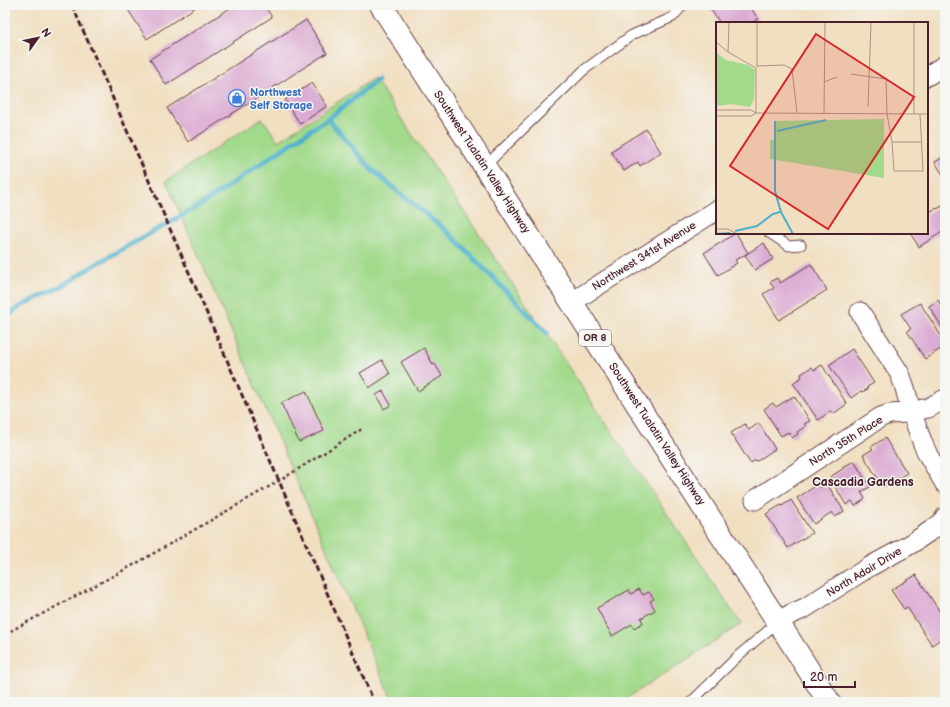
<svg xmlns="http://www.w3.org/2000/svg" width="950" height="707" viewBox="0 0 950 707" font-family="'Balsamiq Sans',sans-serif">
	<rect width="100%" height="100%" fill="#f6f6f2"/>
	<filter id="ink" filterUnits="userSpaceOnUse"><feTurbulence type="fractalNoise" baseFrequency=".025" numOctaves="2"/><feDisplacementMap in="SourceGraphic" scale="8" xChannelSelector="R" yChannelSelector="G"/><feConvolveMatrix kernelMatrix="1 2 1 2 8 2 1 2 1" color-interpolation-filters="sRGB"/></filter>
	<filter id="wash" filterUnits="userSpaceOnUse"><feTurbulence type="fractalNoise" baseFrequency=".012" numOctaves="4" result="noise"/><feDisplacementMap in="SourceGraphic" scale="16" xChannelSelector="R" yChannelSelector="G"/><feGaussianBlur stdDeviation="0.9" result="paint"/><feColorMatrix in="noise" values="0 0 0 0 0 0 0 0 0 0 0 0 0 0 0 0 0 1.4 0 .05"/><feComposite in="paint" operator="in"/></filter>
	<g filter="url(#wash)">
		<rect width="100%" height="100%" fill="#f1dfc1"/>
		<path fill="#a2da8b" stroke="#767c5b" d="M374 78 741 624 621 702H393L166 181 262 118 278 141Z"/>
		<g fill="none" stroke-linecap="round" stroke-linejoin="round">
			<path stroke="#4db1cc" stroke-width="5" d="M328 119 372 170 450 234 547 333
				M5 319 17 308 62 286 98 263 202 204 315 127 328 119 377 80"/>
		</g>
		<g id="blocks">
			<path fill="#dbacd3" d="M125 5H199L147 39Z
				M235 5H264L272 17 166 85 150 59Z
				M708 5H749L758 19 751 23H723V22L720 23Z
				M306 20 327 53 188 142 167 108Z
				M312 83 327 106 300 124 285 100Z
				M646 129 661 152 640 166 638 162 624 171 611 151Z
				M945 156V178L935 162Z
				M942 206 945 210V230L919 247 910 233H927V214L936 208 937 209Z
				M736 233 748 253 735 260 737 263 718 275 704 253Z
				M764 243 773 259 755 270 745 255Z
				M811 264 827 290 779 320 763 294 774 288 770 282 777 278 780 283Z
				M938 300 941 305 945 302V332L929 306Z
				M920 303 945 342V346L925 359 907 331 911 329 901 314Z
				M424 348 433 365 435 364 442 376 418 391 401 362Z
				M852 349 874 383 867 387 868 389 862 392 861 391 851 398 829 365Z
				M382 360 390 374 369 388 360 373Z
				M822 365 847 404 833 414 831 411 818 420 793 383 802 377 801 374 812 367 814 370Z
				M306 391 324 431 299 442 281 403Z
				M383 391 391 405 384 409 376 395Z
				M794 396 810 421 804 424 806 426 797 432 798 434 792 438 788 432 781 436 764 409 773 403 776 407Z
				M759 423 775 449 757 461 756 460 750 463 731 433 745 424 749 430Z
				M885 438 907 473 883 487 863 455 873 449 871 447Z
				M854 461 870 487 861 492 865 499 855 506 852 501 846 505 830 477 844 468 843 467Z
				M817 482 821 488 827 484 844 511 835 517 832 512 814 524 797 498 814 487 813 485Z
				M791 500 812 533 788 548 766 514 781 505 782 506Z
				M916 575 940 612 942 611 945 615V636L932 645 907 607 904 609 891 590Z
				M639 589 643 595 649 592 654 599 650 601 655 610 641 618 643 623 634 628 632 624 612 636 597 608 629 590 631 594Z"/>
		</g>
	</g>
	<g filter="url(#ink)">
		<use href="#blocks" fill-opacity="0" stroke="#633c42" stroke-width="1"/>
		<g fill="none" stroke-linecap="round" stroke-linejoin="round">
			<g stroke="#633c42" stroke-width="11">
				<path id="lane" d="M485 166 584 70 632 35 673 17 683 5
					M769 233 789 246 801 245
					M691 702 739 655 778 622"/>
			</g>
			<g stroke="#633c42" stroke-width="21">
				<path id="street" d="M927 76 945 65
					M572 302 717 210
					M860 312 900 374 905 388 911 411 923 444 928 455 945 484
					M755 500 881 417 890 414 905 413 928 408 945 399
					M778 622 791 614 805 608 869 567 911 544 936 527 943 521 945 517"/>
			</g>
			<g stroke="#633c42" stroke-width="24">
				<path id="highway" d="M381 5 717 529 778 622 829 702"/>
			</g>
			<path stroke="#633c42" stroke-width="2.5" stroke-dasharray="3 3" stroke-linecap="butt" d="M5 634 137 563 279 481 362 429"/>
			<use href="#lane" stroke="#fff" stroke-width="9"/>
			<use href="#street" stroke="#fff" stroke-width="19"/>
			<use href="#highway" stroke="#fff" stroke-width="22"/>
			<path stroke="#4a1f2b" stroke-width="3" stroke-dasharray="6 3" stroke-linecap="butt" d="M72 5 205 309 374 702"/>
		</g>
	</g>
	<defs>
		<g id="shop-ring" transform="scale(0.9)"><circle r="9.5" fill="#f6f6f2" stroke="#3f7fe0" stroke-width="1.5"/><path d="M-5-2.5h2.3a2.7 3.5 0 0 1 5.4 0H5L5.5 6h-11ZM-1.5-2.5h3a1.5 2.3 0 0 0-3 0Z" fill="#3f7fe0"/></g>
	</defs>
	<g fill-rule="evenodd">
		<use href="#shop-ring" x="237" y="98"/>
	</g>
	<g text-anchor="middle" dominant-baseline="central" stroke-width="3" stroke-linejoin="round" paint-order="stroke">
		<rect fill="#f6f6f2" stroke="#7e6067" stroke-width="1" x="579" y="330" width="32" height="16" rx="3"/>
		<g font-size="10" font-weight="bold" fill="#4a1f2b">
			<text x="595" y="338">OR 8</text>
		</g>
		<g font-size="11" font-weight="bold" fill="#366cbe" stroke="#f6f6f2" text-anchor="start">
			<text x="250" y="92">Northwest<tspan x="250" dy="13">Self Storage</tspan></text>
		</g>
		<g font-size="11" fill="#4a1f2b" stroke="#f6f6f2">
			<text transform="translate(482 162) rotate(57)">Southwest Tualatin Valley Highway</text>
			<text transform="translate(644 256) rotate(-32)">Northwest 341st Avenue</text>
			<text transform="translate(657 434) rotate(57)">Southwest Tualatin Valley Highway</text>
			<text transform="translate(846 441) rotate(-32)">North 35th Place</text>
			<text transform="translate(864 572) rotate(-31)">North Adair Drive</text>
		</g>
		<g font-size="12" font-weight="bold" fill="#4a1f2b" stroke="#f6f6f2">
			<text x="863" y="482">Cascadia Gardens</text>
		</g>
	</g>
	<g transform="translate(716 22)">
		<rect width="212" height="212" fill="#f1dfc1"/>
		<path d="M0 30 10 38 32 43 39 48 38 77 34 85 15 82 0 84ZM168 97V156L54 137V118H59V99Z" fill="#a2da8b"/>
		<path fill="none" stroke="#4db1cc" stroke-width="2" d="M59 99V169L65 190 77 212M61 109 110 98M19 209 41 204 57 192 64 190M0 212 14 211"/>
		<path fill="none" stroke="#ae9285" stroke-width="1" d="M0 20 12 30 13 0M12 30 40 46V91M41 44 68 43 76 47 81 91M41 45V0M135 52 170 57 171 92 176 120H205M108 60 121 55M152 84 155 0M0 88H35L40 91 212 92M108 91 109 0M198 92V0M0 94H35L40 91M176 120 178 149H207L204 92M0 207H12L21 212"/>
		<path fill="#d62828" fill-opacity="0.15" stroke="#d62828" stroke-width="2" d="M100 12 198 75 112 207 14 144Z"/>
		<rect width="212" height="212" fill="none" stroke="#4a1f2b" stroke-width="2"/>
	</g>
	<rect width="950" height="707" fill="none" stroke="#f6f6f2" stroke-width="20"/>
	<g transform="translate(38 38) rotate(57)" stroke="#f6f6f2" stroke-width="3" paint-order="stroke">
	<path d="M0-3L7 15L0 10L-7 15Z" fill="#4a1f2b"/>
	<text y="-6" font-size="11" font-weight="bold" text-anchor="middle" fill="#4a1f2b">N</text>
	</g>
	<path d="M804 681v6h51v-6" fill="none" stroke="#4a1f2b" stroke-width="2"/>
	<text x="810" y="681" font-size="12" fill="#4a1f2b" stroke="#f6f6f2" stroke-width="3" paint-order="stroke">20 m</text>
</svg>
